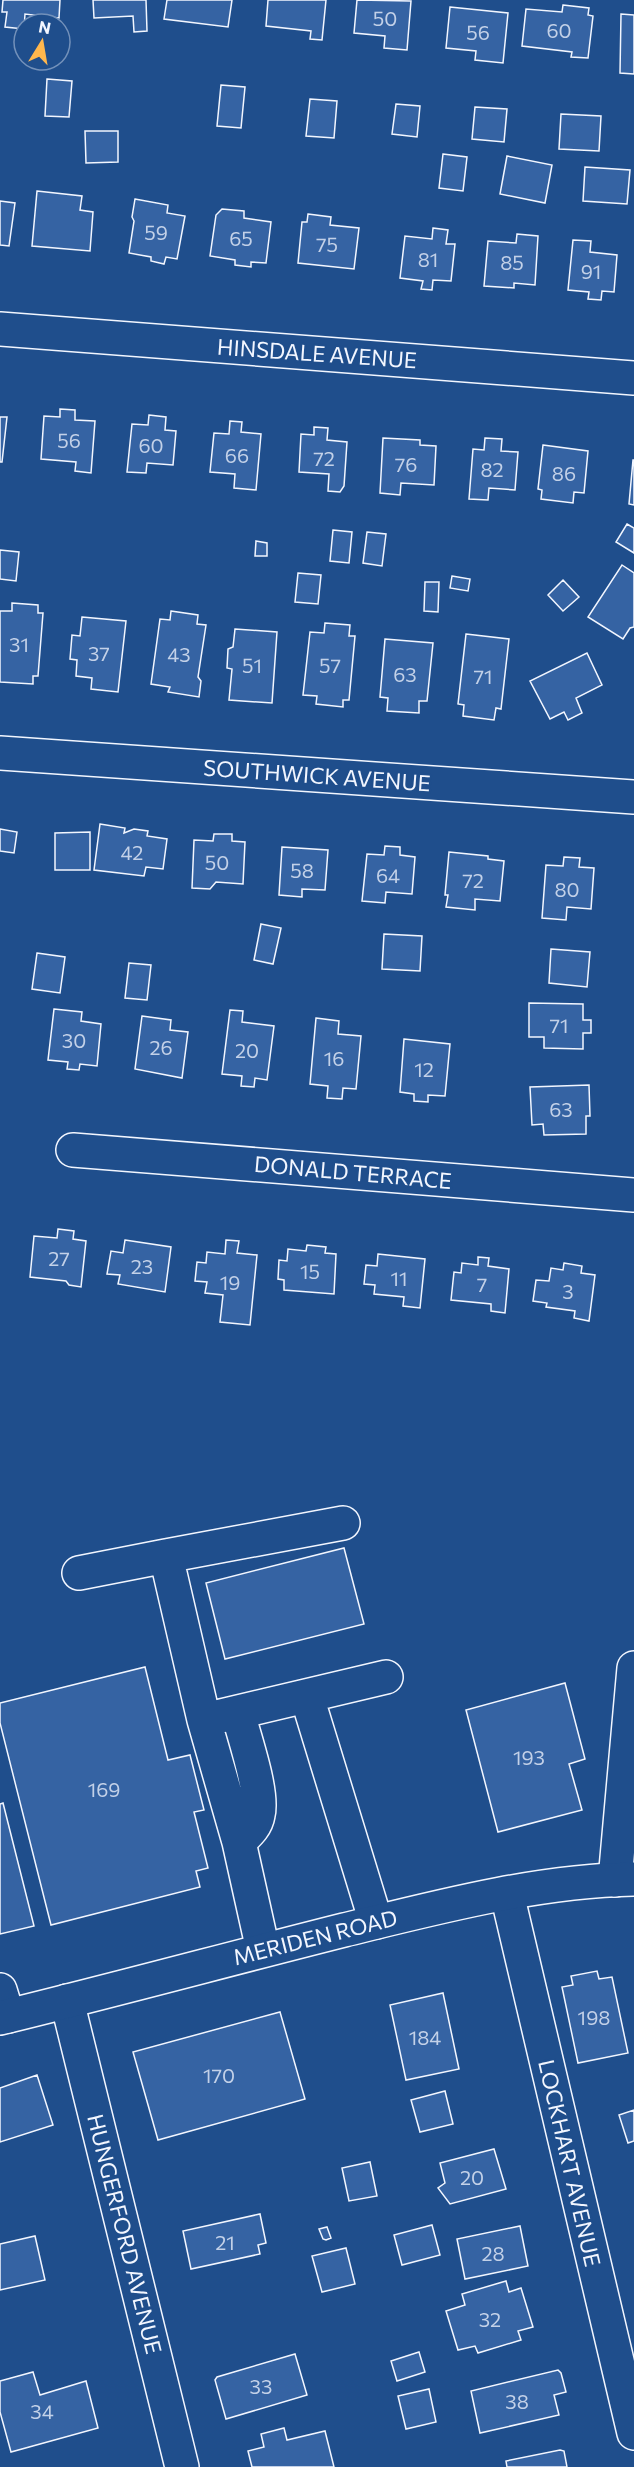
<svg xmlns="http://www.w3.org/2000/svg" width="634" height="2467" viewBox="0 0 634 2467" font-family="Commissioner,sans-serif">
	<rect width="100%" height="100%" fill="#1f4e8c"/>
	<path fill="#3563a3" stroke="#f2f6ff" stroke-width="1.5" d="M3 0H60L59 18 25 14 24 29 5 27 7 12H2Z
		M93 0H146L147 31 134 32 133 16 94 18Z
		M167 0H232L228 27 164 19Z
		M268 0H326L322 40 310 39 311 31 266 26Z
		M357 0 411 1 407 50 384 48 385 36 354 33Z
		M563 5 589 8 588 15 593 16 588 58 571 57 572 52 522 46 526 9 562 12Z
		M450 7 508 13 503 63 475 60 476 51 446 48Z
		M621 14 634 15V74L620 73Z
		M47 79 72 81 69 117 45 116Z
		M221 85 245 87 241 128 217 126Z
		M310 99 337 101 334 138 306 136Z
		M396 104 420 106 417 137 392 134Z
		M475 107 507 109 504 142 472 139Z
		M561 114 601 116 599 151 559 149Z
		M85 131H118V162L86 163Z
		M443 154 467 157 463 191 439 188Z
		M507 156 552 165 545 203 500 194Z
		M585 167 630 170 627 204 583 201Z
		M37 191 82 196 80 210 93 212 90 251 32 246Z
		M135 199 168 205 167 213 185 216 177 259 166 257 164 264 151 261V257L129 253 134 221 132 217Z
		M0 201 15 203 9 246 0 245Z
		M222 209 244 211V218L271 222 266 263 251 262V267L235 265V260L210 256 216 215Z
		M308 214 331 217 330 225 359 228 354 269 298 263 302 222H307Z
		M433 228 448 230 446 244H455L451 281 433 280 432 290 421 289 423 281 400 278 405 236 432 239Z
		M517 234 538 236 535 285 514 283V288L484 286 488 241 516 243Z
		M573 240 591 241 590 252 617 255 614 292 602 291 601 300 588 299 589 292 568 290Z
		M60 409 75 410V420L95 421 91 473 75 471 76 462 41 459 44 416 60 417Z
		M149 415 166 417 165 430 176 431 173 465 147 463 146 473 127 472 132 424 148 425Z
		M0 417H7L2 462H0Z
		M230 421 242 422 241 432 261 434 256 490 234 488 235 474 210 472 214 433 229 434Z
		M314 427 328 428 327 440 347 442 344 486 340 492 328 491 329 474 299 472 301 434 314 435Z
		M383 438 420 440V445L436 446 434 485 401 483 400 495 380 493Z
		M485 438 502 439 501 451 518 452 515 490 489 488 488 500 469 499 473 449 484 450Z
		M543 445 588 451 584 493 574 492 573 503 541 499 542 490 538 489Z
		M633 460H634V505L629 504Z
		M627 524 634 528V553L616 542Z
		M333 530 352 532 349 563 330 561Z
		M367 532 386 534 382 566 363 563Z
		M256 541 267 543V556H255Z
		M0 550 19 552 16 581 0 579Z
		M622 565 634 573V627L630 628 623 639 588 617Z
		M298 573 321 575 318 604 295 602Z
		M452 576 470 579 468 591 450 588Z
		M563 580 579 597 563 611 548 595Z
		M425 582H439L438 612 424 611Z
		M12 603 38 605V613H43L38 676H33V684L0 682V611H12Z
		M171 611 198 615 197 624 206 625 198 677 201 681 199 697 168 692 170 687 151 684 160 619 170 620Z
		M82 617 126 621 118 692 91 689 92 678 76 676 77 660 70 659 72 635 80 636Z
		M325 623 350 625 349 636H355L349 700H343V707L316 704 317 696 303 695 310 632 324 633Z
		M235 629 277 632 272 703 229 700 232 669 227 668 228 649 233 647Z
		M466 634 509 639 501 709 496 708 494 720 463 716 464 705 458 704Z
		M385 639 433 643 427 701H419V713L387 711 388 698 380 697Z
		M587 653 602 685 576 698 582 713 568 720 564 712 550 719 530 681Z
		M100 824 125 828 124 833 134 829 148 831 147 836 167 839 163 869 146 867 144 876 94 870Z
		M0 829 17 832 14 853 0 851Z
		M90 832V870H55V833Z
		M214 834H232V841L245 842 243 884 216 882 210 889 192 888 194 840 213 841Z
		M385 846 400 847V855L415 857 412 894 386 892 385 903 362 901 367 854 384 855Z
		M282 847 328 850 325 890 302 889V897L279 895Z
		M449 852 488 856V859L504 861 500 901 475 899V910L446 907 448 895H445Z
		M564 857 580 858 579 867 594 868 591 909 567 907 566 920 542 918 546 865 563 866Z
		M261 924 281 928 273 964 254 960Z
		M384 934 422 936 420 971 382 969Z
		M551 949 590 952 587 987 549 983Z
		M37 953 65 957 60 993 32 989Z
		M129 963 151 965 147 1000 125 998Z
		M529 1003 583 1004V1020H591V1033H583V1049L544 1048V1037H529Z
		M54 1009 82 1012 81 1021 101 1024 97 1066 80 1064 79 1070 67 1069 68 1062 48 1060Z
		M230 1010 243 1011 242 1022 274 1026 267 1080 255 1078 254 1087 241 1086 242 1076 222 1074Z
		M142 1016 171 1020 170 1030 188 1032 182 1078 135 1069Z
		M316 1018 339 1021 338 1034 361 1036 356 1089 343 1088 342 1099 327 1098 328 1086 310 1084Z
		M404 1039 450 1044 445 1096 428 1095V1102L414 1101V1094L400 1092Z
		M589 1085 590 1116H586V1134L544 1135 543 1124 532 1125 530 1087Z
		M58 1229 74 1231 73 1239 86 1241 81 1287 69 1285 66 1281 30 1277 34 1236 57 1238Z
		M125 1240 171 1247 165 1292 118 1284 120 1275 107 1274 111 1251 123 1253Z
		M226 1240 239 1241 237 1253 257 1255 250 1325 220 1322 223 1295 205 1293 207 1282 195 1281 197 1262 206 1263 207 1252 225 1254Z
		M307 1245 326 1247 325 1253 336 1254 334 1294 284 1290V1280L278 1279 279 1260 287 1261 288 1249 306 1251Z
		M378 1254 425 1259 420 1308 403 1306 404 1297 374 1294 375 1285 364 1284 366 1265 377 1266Z
		M478 1257 489 1258 488 1266 509 1269 505 1313 491 1311V1304L451 1300 454 1272 461 1273 462 1263 478 1265Z
		M564 1263 582 1266 581 1273 595 1275 589 1321 574 1318 575 1311 546 1307 547 1303 533 1301 536 1280 549 1281 551 1268 563 1270Z
		M344 1548 364 1624 225 1659 206 1583Z
		M145 1667 168 1760 190 1755 204 1810 194 1812 208 1868 196 1871 200 1887 51 1925 0 1723V1703Z
		M565 1683 585 1759 569 1764 582 1810 498 1832 466 1710Z
		M3 1803 34 1926 0 1934V1804Z
		M597 1971 599 1979 612 1977 628 2053 578 2063 562 1987 573 1985 571 1976Z
		M443 1993 459 2069 406 2080 390 2005Z
		M280 2012 305 2099 158 2140 133 2052Z
		M37 2075 53 2125 0 2142V2088Z
		M445 2091 453 2124 420 2132 411 2100Z
		M634 2110V2141L628 2143 619 2115Z
		M494 2149 506 2189 450 2204 438 2188 445 2183 440 2163Z
		M370 2162 377 2196 349 2201 342 2168Z
		M260 2214 266 2243 258 2245 260 2254 191 2269 183 2231Z
		M432 2225 440 2255 402 2265 394 2235Z
		M520 2226 528 2266 465 2279 457 2239Z
		M327 2227 331 2238 326 2240 323 2239 319 2229Z
		M35 2236 45 2280 0 2290V2244Z
		M346 2248 355 2284 322 2292 312 2256Z
		M506 2281 509 2292 521 2288 533 2327 518 2331 521 2340 478 2353 475 2346 458 2350 446 2311 465 2305 462 2294Z
		M419 2352 425 2372 397 2381 391 2361Z
		M295 2354 307 2395 226 2419 215 2380 217 2377Z
		M558 2370 561 2373 566 2392 554 2395 559 2415 480 2433 471 2391Z
		M33 2372 40 2395 86 2381 98 2428 11 2452 0 2412V2381Z
		M429 2389 436 2422 406 2429 398 2396Z
		M284 2428 287 2440 325 2431 334 2467H252L248 2451 264 2447 261 2434Z
		M560 2450 564 2451 567 2467H507L506 2461Z"/>
	<g fill="none" stroke-linecap="round" stroke-linejoin="round">
		<g stroke="#f2f6ff" stroke-width="36">
			<path id="minor" d="M0 329 634 378
				M0 753 634 797
				M73 1150 634 1195
				M343 1523 166 1556 204 1720 386 1677
				M79 1573 166 1556
				M307 1697 376 1922
				M238 1713C244 1737 264 1793 258 1815 256 1827 247 1834 239 1842L263 1950
				M204 1720 239 1842
				M615 1880 634 1668
				M507 1894 634 2433
				M0 1990 8 2016
				M67 2001 182 2467"/>
		</g>
		<g stroke="#f2f6ff" stroke-width="36">
			<path id="major" d="M0 2018C115 1990 229 1959 344 1930 438 1907 536 1881 634 1879"/>
		</g>
		<use href="#minor" stroke="#1f4e8c" stroke-width="33"/>
		<use href="#major" stroke="#1f4e8c" stroke-width="33"/>
	</g>
	<g text-anchor="middle" dominant-baseline="central" stroke-width="4.5" stroke-linejoin="round" paint-order="stroke">
		<g font-size="20" fill="#c3d1e8">
			<text x="385" y="18">50</text>
			<text x="559" y="30">60</text>
			<text x="478" y="32">56</text>
			<text x="156" y="232">59</text>
			<text x="241" y="238">65</text>
			<text x="327" y="244">75</text>
			<text x="428" y="259">81</text>
			<text x="512" y="262">85</text>
			<text x="591" y="271">91</text>
			<text x="69" y="440">56</text>
			<text x="151" y="445">60</text>
			<text x="237" y="455">66</text>
			<text x="324" y="458">72</text>
			<text x="406" y="464">76</text>
			<text x="492" y="469">82</text>
			<text x="564" y="473">86</text>
			<text x="19" y="644">31</text>
			<text x="99" y="653">37</text>
			<text x="179" y="654">43</text>
			<text x="252" y="665">51</text>
			<text x="330" y="665">57</text>
			<text x="405" y="674">63</text>
			<text x="483" y="676">71</text>
			<text x="132" y="852">42</text>
			<text x="217" y="862">50</text>
			<text x="302" y="870">58</text>
			<text x="388" y="875">64</text>
			<text x="473" y="880">72</text>
			<text x="567" y="889">80</text>
			<text x="559" y="1025">71</text>
			<text x="74" y="1040">30</text>
			<text x="161" y="1047">26</text>
			<text x="247" y="1050">20</text>
			<text x="334" y="1058">16</text>
			<text x="424" y="1069">12</text>
			<text x="561" y="1109">63</text>
			<text x="59" y="1258">27</text>
			<text x="142" y="1266">23</text>
			<text x="310" y="1271">15</text>
			<text x="399" y="1278">11</text>
			<text x="230" y="1282">19</text>
			<text x="482" y="1284">7</text>
			<text x="568" y="1291">3</text>
			<text x="529" y="1757">193</text>
			<text x="104" y="1789">169</text>
			<text x="594" y="2017">198</text>
			<text x="425" y="2037">184</text>
			<text x="219" y="2075">170</text>
			<text x="472" y="2177">20</text>
			<text x="225" y="2242">21</text>
			<text x="493" y="2253">28</text>
			<text x="490" y="2319">32</text>
			<text x="261" y="2386">33</text>
			<text x="517" y="2401">38</text>
			<text x="42" y="2411">34</text>
		</g>
		<g font-size="22" fill="#f2f6ff" stroke="#1f4e8c">
			<text transform="translate(317 353) rotate(4)">HINSDALE AVENUE</text>
			<text transform="translate(317 775) rotate(4)">SOUTHWICK AVENUE</text>
			<text transform="translate(353 1172) rotate(5)">DONALD TERRACE</text>
			<text transform="translate(315 1937) rotate(-14)">MERIDEN ROAD</text>
			<text transform="translate(570 2163) rotate(77)">LOCKHART AVENUE</text>
			<text transform="translate(125 2234) rotate(76)">HUNGERFORD AVENUE</text>
		</g>
	</g>
	<g transform="translate(42 42) rotate(11)"><circle r="28" fill="#1f4e8c" stroke="#7391ba" stroke-width="1.5"/>
	<path d="M0-4.5L10 22L0 15L-10 22Z" fill="#ffb74d"/>
	<text y="-9" font-size="16" font-weight="bold" text-anchor="middle" fill="#f2f6ff">N</text>
	</g>
</svg>
